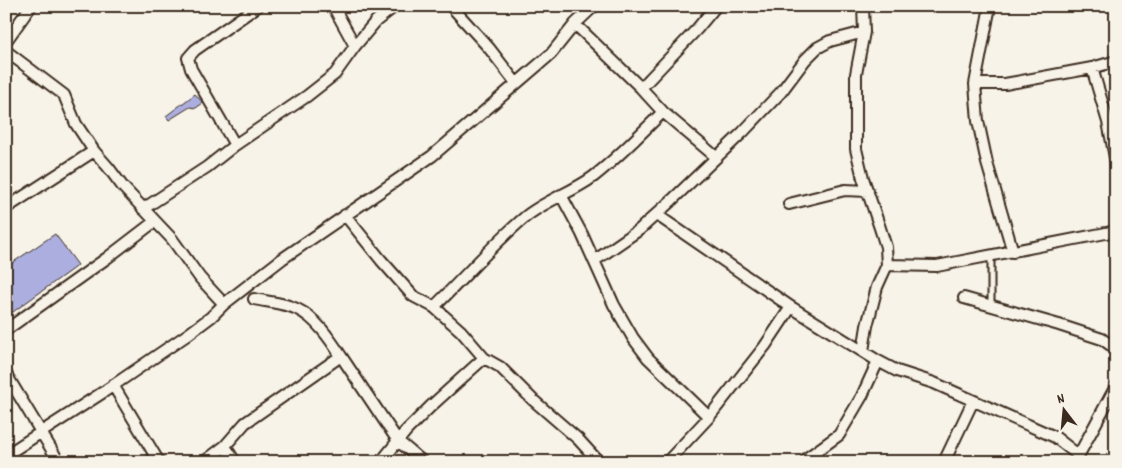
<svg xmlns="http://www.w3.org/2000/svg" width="1122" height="468" viewBox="0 0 1122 468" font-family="Dekko,sans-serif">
	<rect width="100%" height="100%" fill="#f7f3e8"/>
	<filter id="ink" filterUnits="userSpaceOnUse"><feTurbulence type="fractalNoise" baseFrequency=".02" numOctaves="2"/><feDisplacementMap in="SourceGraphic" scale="10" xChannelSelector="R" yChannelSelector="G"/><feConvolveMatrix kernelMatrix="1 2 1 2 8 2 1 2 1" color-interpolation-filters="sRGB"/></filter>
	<g filter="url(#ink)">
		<path fill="#abaedf" stroke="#3b2a1e" d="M195 94 203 103 196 108 190 107 169 120 166 116Z
			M55 234 78 265 6 317V267Z"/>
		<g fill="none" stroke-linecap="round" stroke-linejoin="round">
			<g stroke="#3b2a1e" stroke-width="9">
				<path id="service" d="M991 306V255"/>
			</g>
			<g stroke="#3b2a1e" stroke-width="14">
				<path id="minor" d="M333 6 355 46
					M451 6 489 48 516 83
					M863 6 864 32 856 74V149L863 178 880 228 886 247 887 265 877 287 867 326 863 351
					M990 6 975 84 978 121 987 163 1013 252
					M575 24 641 88 663 112 716 157
					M6 41 31 6
					M6 51 64 95 76 124 94 151 108 167 123 187 172 239 200 278 224 304
					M1092 68 1108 122 1116 163
					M975 84H1005L1092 68 1116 61
					M641 88 697 29 716 6
					M235 145 191 69 188 58 195 50 258 6
					M561 195 582 234 614 305 633 338 648 358 709 417
					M789 204 845 190 868 191
					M6 208 94 151
					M143 209 207 167 235 145 307 96 335 74 355 46 376 21 395 6
					M345 215 381 260 413 296 434 307 461 331 484 358 500 367 533 400 578 439 599 462
					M657 215 791 307 878 361 897 371 934 383 1055 437 1078 455
					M594 261 639 230 672 200 743 132 781 92 805 60 817 48 830 41 864 32
					M887 265 937 266 1116 231
					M964 298 1059 325 1102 339 1116 349
					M434 307C464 278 491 246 524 218 544 201 571 193 593 177 618 158 640 134 663 112
					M6 330 107 258 154 222
					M341 356 398 441 423 462
					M6 374 59 462
					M113 385 159 462
					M225 446 235 462
					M6 455 105 391 187 335 211 317 224 304 282 259 432 156 551 54 575 24 594 6
					M807 458 839 435 862 396 878 361
					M204 462 225 446 245 423 341 356C330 339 316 318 297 309 285 303 268 302 254 299
					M381 462 406 431 431 406 484 358
					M667 462 709 417 765 346 791 307
					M944 462 973 401
					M1075 462 1116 386"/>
			</g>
			<use href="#service" stroke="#f7f3e8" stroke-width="5"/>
			<use href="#minor" stroke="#f7f3e8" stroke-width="10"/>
		</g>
	</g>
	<rect width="1122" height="468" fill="none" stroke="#f7f3e8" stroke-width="25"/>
	<rect x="12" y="12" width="1097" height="443" fill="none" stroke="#3b2a1e" stroke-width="2" filter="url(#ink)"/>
	<g transform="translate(1064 410) rotate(344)" stroke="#f7f3e8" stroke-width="4" paint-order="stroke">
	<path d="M0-4L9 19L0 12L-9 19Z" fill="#3b2a1e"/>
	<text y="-8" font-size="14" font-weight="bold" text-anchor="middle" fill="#3b2a1e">N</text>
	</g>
</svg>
